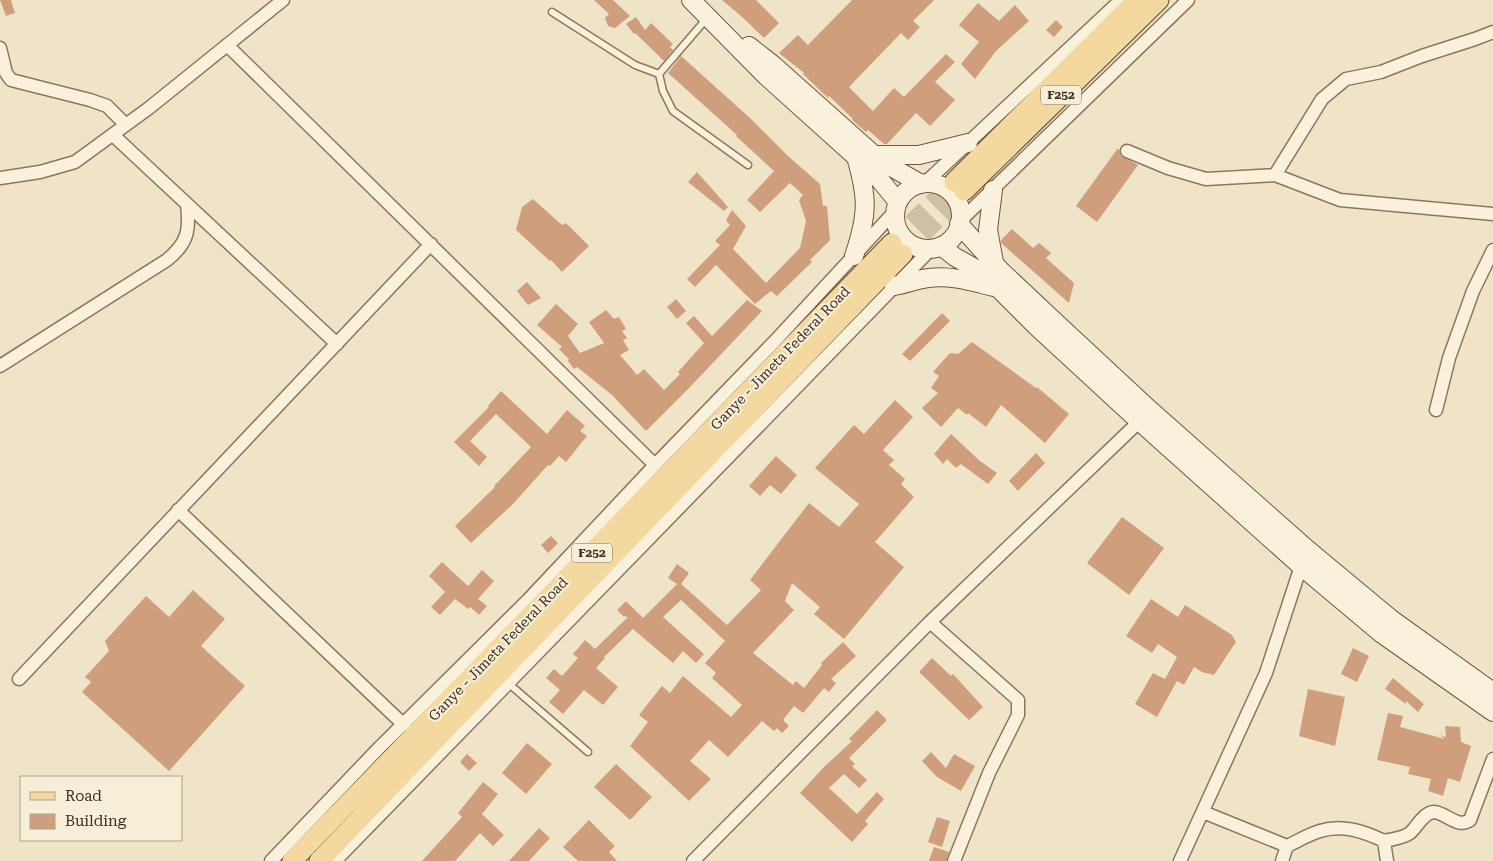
<svg xmlns="http://www.w3.org/2000/svg" width="1493" height="861" viewBox="0 0 1493 861" font-family="'Roboto Serif',serif">
	<rect width="100%" height="100%" fill="#f0e4c8"/>
	<path fill="#cf9f7d" d="M0 0H11L15 13 6 16Z
		M594 0H613L630 16 615 28 608 26 605 18 609 14Z
		M722 0H756L779 23 764 38 741 16Z
		M852 0H934L913 21 920 27 908 40 901 33 849 87 873 111 894 88 904 97 946 54 955 62 935 82 955 100 930 126 916 113 887 144H884L868 130 866 132 852 120 853 119 829 96 828 98 803 74 804 73 779 53 798 35 808 45Z
		M978 3 999 21 1015 5 1029 21 996 51 975 79 961 64 979 42 959 25Z
		M636 17 645 30 651 23 673 44 670 47 673 50 664 61 635 33 634 34 626 24Z
		M1056 20 1063 27 1054 37 1046 30Z
		M681 56 750 118 788 156 820 184 823 206H827L830 240 810 260 812 262 777 296 771 291 755 304 716 265 695 287 687 279 720 245 715 241 730 225 726 220 732 210 746 226 733 249 766 283 800 248 806 221 799 200 803 195 790 183 760 212 747 200 774 171 736 136 737 135 668 73Z
		M1118 148 1121 156 1138 165 1097 222 1076 206Z
		M697 172 728 207 724 211 688 182Z
		M533 199 562 225 566 223 589 246 562 272 551 260 550 261 516 230 522 207Z
		M1012 229 1033 248 1039 243 1051 253 1046 258 1074 283 1069 303 1001 243V240Z
		M527 282 541 298 528 305 517 291Z
		M676 299 686 311 677 319 667 307Z
		M747 300 762 311 692 385 646 431 612 395 577 367 574 369 568 361 569 359 559 349 562 347 537 325 556 304 578 324 568 336 580 353 604 343 589 322 606 310 614 319 619 317 626 329 622 331 627 338 623 340 629 350 620 355 637 375 644 369 664 390 680 374 678 372 704 343 686 323 694 316 712 336Z
		M942 313 950 321 910 361 902 354Z
		M972 342 1036 388 1037 387 1069 414 1045 443 1001 405 986 427 968 413 967 415 958 408 941 427 922 408 938 393 931 388 939 376 933 372 950 353 958 354Z
		M501 391 547 434 567 410 585 426 580 431 587 436 566 462 559 456 550 466 548 465 513 504 471 543 455 526 495 487 494 486 531 447 496 414 470 441 487 457 479 466 454 442 489 407 488 406Z
		M895 400 913 417 883 450 894 460 889 465 905 479 901 484 914 497 875 542 904 567 844 639 814 614 820 607 792 583 785 601 794 610 753 653 793 685 796 681 804 688 822 665 821 663 843 642 856 656 831 679 836 683 829 692 824 688 803 713 794 706 783 720 789 726 782 733 777 728 774 731 762 721 728 757 709 740 690 761 711 779 689 801 630 746 648 722 639 715 662 686 670 693 683 676 731 717 742 705 712 678 716 673 705 663 725 641 681 600 663 617 704 654 696 663 683 651 673 663 633 629 604 657 605 658 596 668 618 687 603 705 584 690 563 714 549 702 560 690 546 678 554 669 562 676 578 658 573 654 585 640 595 649 628 617 623 616 617 610 626 601 643 618 677 584 668 578 677 564 689 573 681 584 727 625 761 590 750 580 809 503 839 527 859 504 815 468 854 425 864 434Z
		M951 434 980 461 997 473 988 484 961 464 956 468 947 459 943 464 934 454Z
		M1036 453 1045 463 1018 491 1009 481Z
		M776 456 797 475 781 494 770 485 760 496 749 486Z
		M1122 517 1164 548 1129 595 1087 563Z
		M551 536 558 543 548 553 541 545Z
		M442 562 468 586 482 570 494 581 478 599 487 606 479 615 470 607 468 609 455 599 440 615 431 607 445 592 429 576Z
		M193 590 225 619 201 646 245 686 169 771 82 692 91 682 85 677 109 651 105 641 146 596 169 617Z
		M1151 599 1178 617 1185 605 1232 635 1236 642 1214 675 1202 672 1194 667 1184 685 1177 681 1157 717 1135 704 1153 673 1165 679 1177 657 1158 644 1152 653 1126 636Z
		M1353 648 1369 656 1357 682 1341 674Z
		M932 658 951 676 953 674 983 707 969 720 919 672Z
		M1393 678 1424 704 1418 712 1406 701V704L1385 689Z
		M1308 689 1345 697 1335 746 1299 736Z
		M877 710 887 720 849 758 855 764 852 766 867 780 859 788 844 774 829 788 857 814 877 792 884 799 865 821 868 824 852 842 800 793 824 767 852 741 849 739Z
		M1388 713 1403 716 1400 727 1445 739 1440 735 1446 737 1445 726 1460 727 1461 742 1471 746 1460 782 1448 778 1443 796 1428 791 1431 779 1408 774 1410 767 1377 760Z
		M527 743 552 764 526 794 502 773Z
		M931 752 946 768 954 754 975 766 961 791 937 777 922 761Z
		M467 754 477 763 469 771 460 762Z
		M616 764 652 797 630 820 594 787Z
		M483 782 498 794 482 814 504 835 493 846 480 833 455 861H422L462 817 458 813Z
		M937 817 950 821 942 847 928 842Z
		M589 820 615 846 609 852 617 861H578L563 847Z
		M539 828 550 838 529 861H509Z
		M934 847 949 852 946 861H929Z"/>
	<g fill="none" stroke-linecap="round" stroke-linejoin="round">
		<path stroke="#ccc0a6" stroke-width="19" stroke-dasharray="19 9" stroke-linecap="butt" d="M892 243 954 182
			M903 254 964 191"/>
		<g stroke="#8d765c" stroke-width="9">
			<path id="lane" d="M552 12 635 65 659 74
				M708 17 659 74 663 91 673 111 748 165
				M508 683 588 752"/>
		</g>
		<g stroke="#8d765c" stroke-width="15">
			<path id="street" d="M227 45 655 465
				M0 48 6 73 11 80 90 100 107 106 126 125
				M113 135 337 344
				M1127 151 1168 168 1206 179 1275 175 1340 200 1493 214
				M1275 175 1322 99 1346 79 1381 72 1422 56 1475 39 1493 32
				M0 178 40 172 75 162 149 108 283 0
				M925 183 1121 0
				M960 221 1188 0
				M0 366 167 260C188 243 190 230 187 204
				M1436 410 1449 358 1473 291 1493 250
				M178 510 404 725
				M930 622 1018 700V715L989 773 954 861
				M19 679 431 244
				M1203 812 1287 846
				M1384 841 1387 861
				M271 861 379 748 528 600 655 465 775 341 896 210
				M335 861 931 249
				M693 861 930 622 1145 416
				M1180 861 1266 673 1301 566
				M1282 861 1287 846C1298 841 1309 834 1320 831 1342 824 1363 831 1384 841 1392 839 1404 838 1410 833 1417 827 1424 812 1434 812 1447 813 1457 829 1470 820L1493 759"/>
		</g>
		<g stroke="#6f573f" stroke-width="20">
			<path id="secondary" d="M691 0 765 75 875 174 898 202
				M749 46 772 64 874 155 886 164 921 184
				M874 155H919L968 143
				M895 216a33 33 0 1 1 66 0a33 33 0 1 1-66 0Z
				M993 190 988 230 994 262
				M959 224 1000 270 1050 317 1150 410 1308 550 1391 619 1493 692
				M941 246 955 257 978 270 989 279 1038 328 1140 422 1301 566 1382 634 1493 712
				M854 256C868 215 868 198 856 157
				M894 286C906 284 917 279 929 278 951 275 973 282 994 287"/>
		</g>
		<g stroke="#5b4430" stroke-width="21">
			<path id="primary" d="M954 182 1137 0
				M964 191 1159 0
				M292 861 892 243
				M319 861 903 254"/>
		</g>
		<use href="#lane" stroke="#faf1dc" stroke-width="6"/>
		<use href="#street" stroke="#faf1dc" stroke-width="12"/>
		<use href="#secondary" stroke="#faf1dc" stroke-width="18"/>
		<use href="#primary" stroke="#f3d9a0" stroke-width="19"/>
	</g>
	<g text-anchor="middle" dominant-baseline="central" stroke-width="4.5" stroke-linejoin="round" paint-order="stroke">
		<g fill="#f7eed8" stroke="#756857" stroke-width="1">
			<rect x="1041" y="85.5" width="40" height="19" rx="4"/>
			<rect x="572" y="543.5" width="40" height="19" rx="4"/>
		</g>
		<g font-size="12" font-weight="bold" fill="#3d2e20">
			<text x="1061" y="95">F252</text>
			<text x="592" y="553">F252</text>
		</g>
		<g font-size="14" fill="#3d2e20" stroke="#f7eed8">
			<text transform="translate(780 358) rotate(-46)">Ganye - Jimeta Federal Road</text>
			<text transform="translate(498 649) rotate(-46)">Ganye - Jimeta Federal Road</text>
		</g>
	</g>
	<rect x="20" y="776" width="162" height="65" fill="#f7eed8" stroke="#ada18e"/>
	<rect x="30" y="792" width="25" height="8" fill="#f3d9a0" stroke="#ada18e"/>
	<text x="65" y="801" font-size="15" fill="#3d2e20">Road</text>
	<rect x="30" y="814" width="25" height="15" fill="#cf9f7d" stroke="#ada18e"/>
	<text x="65" y="826" font-size="15" fill="#3d2e20">Building</text>
</svg>
